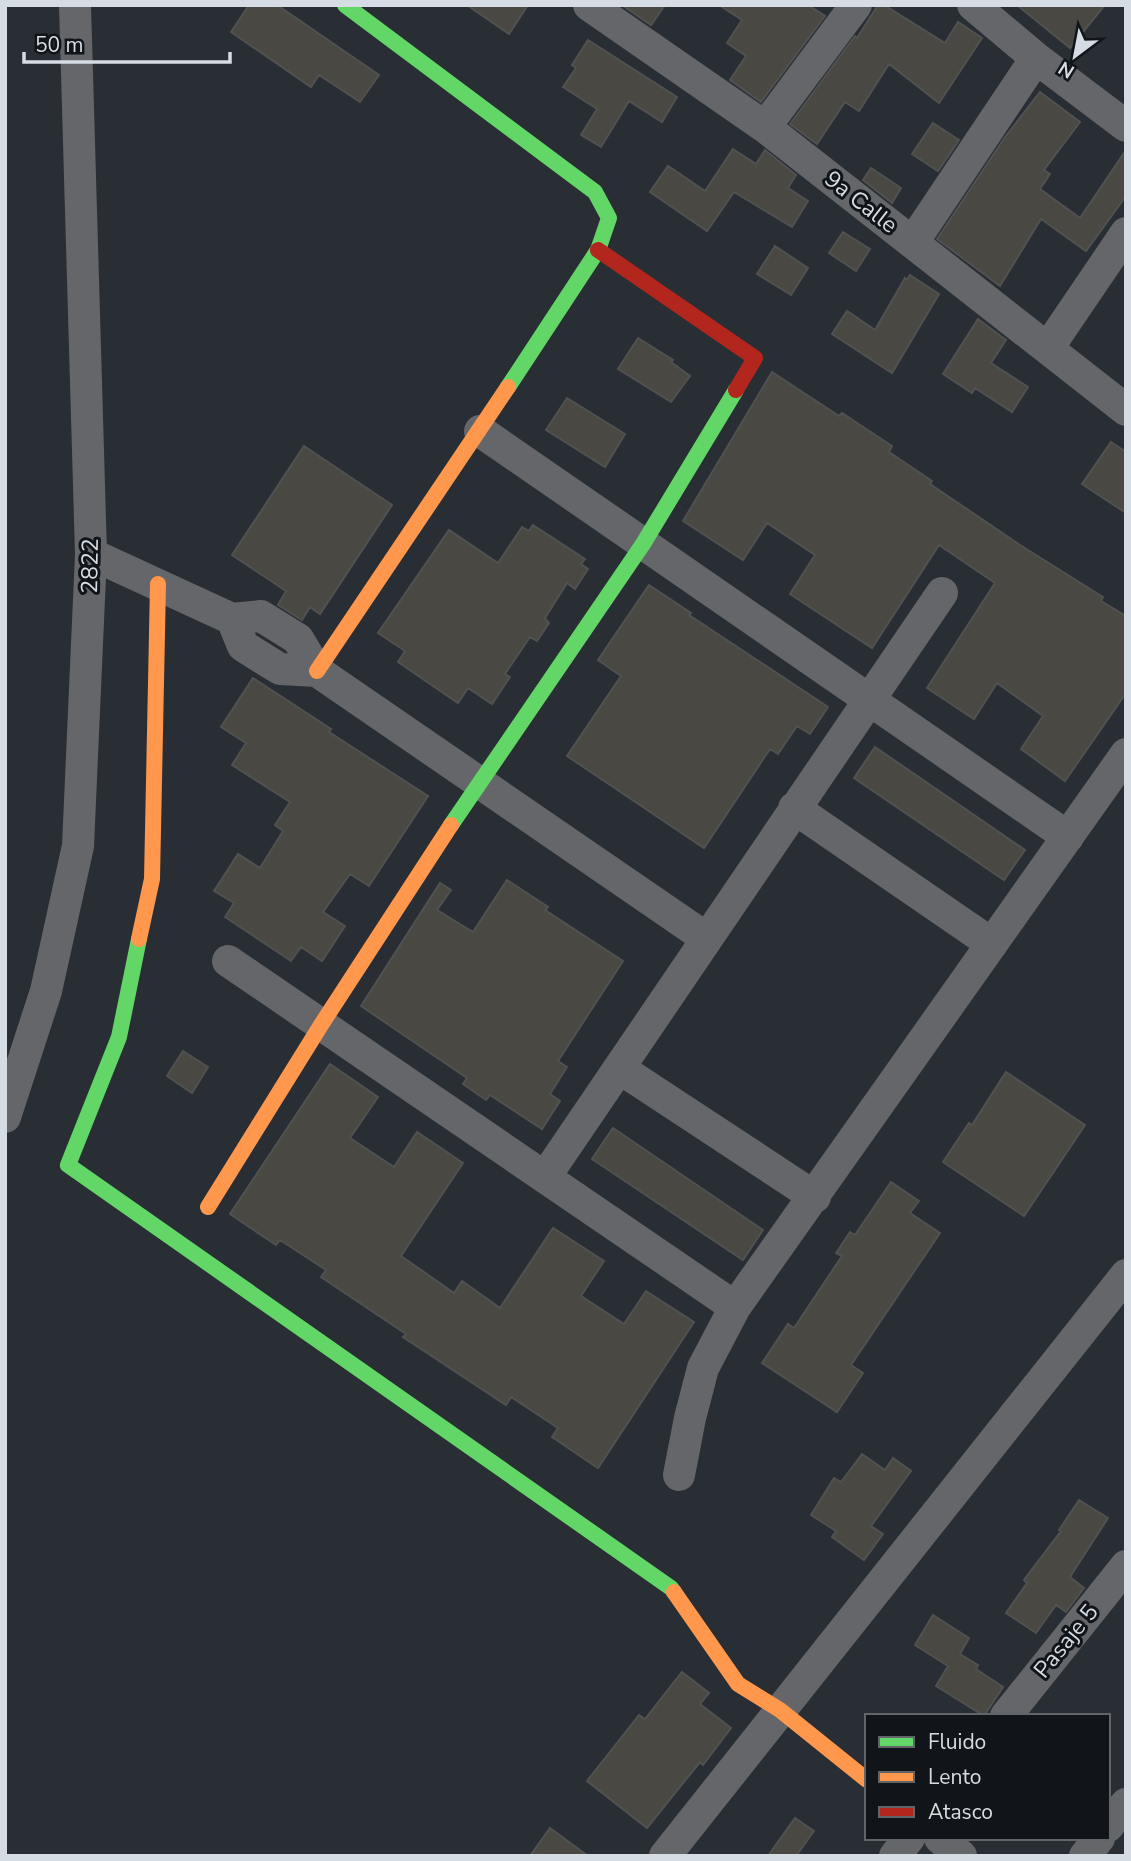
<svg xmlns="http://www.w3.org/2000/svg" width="1131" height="1861" viewBox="0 0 1131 1861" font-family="'Nunito Sans',sans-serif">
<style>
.building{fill:#494842;stroke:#505151;stroke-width:2}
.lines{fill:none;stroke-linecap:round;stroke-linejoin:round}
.street{stroke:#646669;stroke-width:32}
.fast{stroke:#63d668;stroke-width:16}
.slow{stroke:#ff974d;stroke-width:16}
.jam{stroke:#b3261e;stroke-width:16}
.labels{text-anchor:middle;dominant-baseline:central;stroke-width:6;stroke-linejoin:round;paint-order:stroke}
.street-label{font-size:23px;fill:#d6dce3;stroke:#11151a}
</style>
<rect width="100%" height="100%" fill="#292e34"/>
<path class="building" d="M249 5H277L379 75 360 102 319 75 311 87 231 32Z
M467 5H528L509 34Z
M622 5H665L651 25Z
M719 5H808L825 16 761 102 730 80 746 56 727 43 742 20Z
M878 5H884L945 43 958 22 982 38 939 103 889 64 859 111 845 102 817 144 790 124 855 36 857 38Z
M1017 5H1105L1070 48Z
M588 40 677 97 662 122 629 101 601 147 581 135 597 109 563 87 576 68 572 65Z
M1040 92 1080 122 1044 170 1050 174 1040 189 1080 218 1126 150V196L1086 251 1041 219 1000 286 937 239 1005 137Z
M933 123 959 140 938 171 912 154Z
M733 149 756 164 765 150 796 175 788 188 808 201 792 227 734 192 707 231 650 192 668 166 705 191Z
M871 168 901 188 892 203 863 180Z
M843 232 870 249 856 271 829 253Z
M775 246 808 268 791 295 757 274Z
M910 275 939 294 892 373 832 334 847 311 875 330 905 278 907 280Z
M978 319 1006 340 991 363 1028 387 1012 412 975 388 972 393 943 374Z
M638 338 673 360 671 362 690 376 671 402 618 369Z
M772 372 839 416 842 413 892 446 889 452 932 481 930 484 1020 545 1103 597 1101 601 1126 616V693L1065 781 1021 749 1043 716 997 683 974 719 927 688 995 583 939 545 872 648 790 594 815 555 767 523 743 560 683 521Z
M567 398 625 434 605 467 546 430Z
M1111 442 1126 452V513L1082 484Z
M304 446 392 505 320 614 310 607 302 620 278 605 286 591 232 555Z
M533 525 585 559 581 564 588 569 575 589 567 583 545 618 549 623 537 641 530 637 505 674 510 677 492 704 468 688 458 703 398 662 405 651 378 633 449 530 498 563 522 527 529 531Z
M649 585 691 613 689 615 828 707 810 734 797 726 778 754 770 749 704 848 567 756 621 676 598 660Z
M253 678 331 729 329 732 428 796 369 886 350 874 323 912 345 926 322 961 301 947 291 961 225 917 234 903 214 891 238 854 260 868 283 831 275 825 290 802 232 765 246 743 221 727Z
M875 747 1025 850 1004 880 854 778Z
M507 880 548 907 545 910 623 961 558 1061 567 1067 550 1094 560 1101 542 1129 490 1095 486 1100 463 1084 467 1078 361 1006 440 883 451 890 437 910 473 932Z
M183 1051 208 1067 192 1093 167 1076Z
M330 1064 378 1097 350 1138 394 1167 417 1132 463 1163 401 1256 454 1293 462 1281 500 1308 553 1228 604 1261 581 1296 624 1324 646 1291 694 1322 598 1468 552 1437 558 1428 511 1397 506 1405 403 1337 406 1334 321 1277 326 1270 280 1240 276 1245 230 1214Z
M1006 1072 1085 1125 1024 1216 943 1162 969 1123 972 1125Z
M613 1128 763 1230 743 1260 592 1159Z
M891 1182 919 1201 910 1213 940 1233 851 1365 863 1373 837 1412 762 1363 788 1324 794 1328 842 1256 836 1253 850 1232 855 1235Z
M862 1454 885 1470 893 1458 911 1471 871 1526 883 1534 864 1560 832 1537 836 1531 811 1515 834 1478 841 1482Z
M1079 1500 1108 1518 1070 1577 1084 1588 1066 1612 1056 1605 1036 1633 1006 1613 1027 1583 1024 1580 1061 1531 1059 1530Z
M933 1615 969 1638 960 1654 978 1665 976 1669 1003 1687 984 1716 936 1686 948 1666 915 1645Z
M682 1672 709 1693 700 1704 731 1728 703 1765 700 1762 647 1828 587 1781 639 1715 645 1719Z
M795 1818 814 1831 796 1856H768Z
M550 1828 588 1856H530Z"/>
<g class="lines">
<path class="street" d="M589 5 765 127 1126 410
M973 5 1036 58 1126 126
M765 127 856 5
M913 242 1036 58
M1048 348 1126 233
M480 431 1068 837
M91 554 232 619 261 616 298 639 317 671 706 938
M232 619 243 646 280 669 317 671
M794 808 992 944
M228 961 735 1307
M619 1068 815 1197
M5 1117 46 991 78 846 91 554 75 5
M545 1177 942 593
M679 1475 690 1418 703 1368 735 1307 1126 754
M1006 1716 1126 1566
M1108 1826 1126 1804
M940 1838 961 1856
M665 1856 1126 1275
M895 1856 909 1838
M1085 1856 1099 1838"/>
<path class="fast" d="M345 5 595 192 609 218 598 250 508 387
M451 825 643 544 736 390
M139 939 119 1037 68 1165 671 1588 674 1592"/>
<path class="slow" d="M317 671 508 387
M139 939 152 879 158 584
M208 1207 321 1025 451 825
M674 1592 738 1684 780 1710 867 1780"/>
<path class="jam" d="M598 250 755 358 736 390"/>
</g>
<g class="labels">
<g class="street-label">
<text transform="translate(861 202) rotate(38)">9a Calle</text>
<text transform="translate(90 566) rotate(-89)">2822</text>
<text transform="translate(1066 1641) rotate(-51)">Pasaje 5</text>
</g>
</g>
<rect width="1131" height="1861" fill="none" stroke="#d6dce3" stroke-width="14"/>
<rect x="865" y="1714" width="245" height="126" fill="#11151a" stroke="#60656a" stroke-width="2"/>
<rect x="879" y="1737" width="35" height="10" fill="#63d668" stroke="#60656a" stroke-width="2"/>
<text x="928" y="1749" font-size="21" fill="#d6dce3">Fluido</text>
<rect x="879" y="1772" width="35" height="10" fill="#ff974d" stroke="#60656a" stroke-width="2"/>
<text x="928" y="1784" font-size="21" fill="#d6dce3">Lento</text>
<rect x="879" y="1807" width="35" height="10" fill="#b3261e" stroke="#60656a" stroke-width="2"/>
<text x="928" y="1819" font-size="21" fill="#d6dce3">Atasco</text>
<g transform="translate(1075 56) rotate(212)" stroke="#11151a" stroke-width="5" paint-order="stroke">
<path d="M0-5L12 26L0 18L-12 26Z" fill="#d6dce3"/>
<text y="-10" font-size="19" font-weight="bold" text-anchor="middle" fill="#d6dce3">N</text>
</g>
<path d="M24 52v10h206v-10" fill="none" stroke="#d6dce3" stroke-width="3.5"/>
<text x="35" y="52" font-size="21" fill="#d6dce3" stroke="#11151a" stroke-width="5" paint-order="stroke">50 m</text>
</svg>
